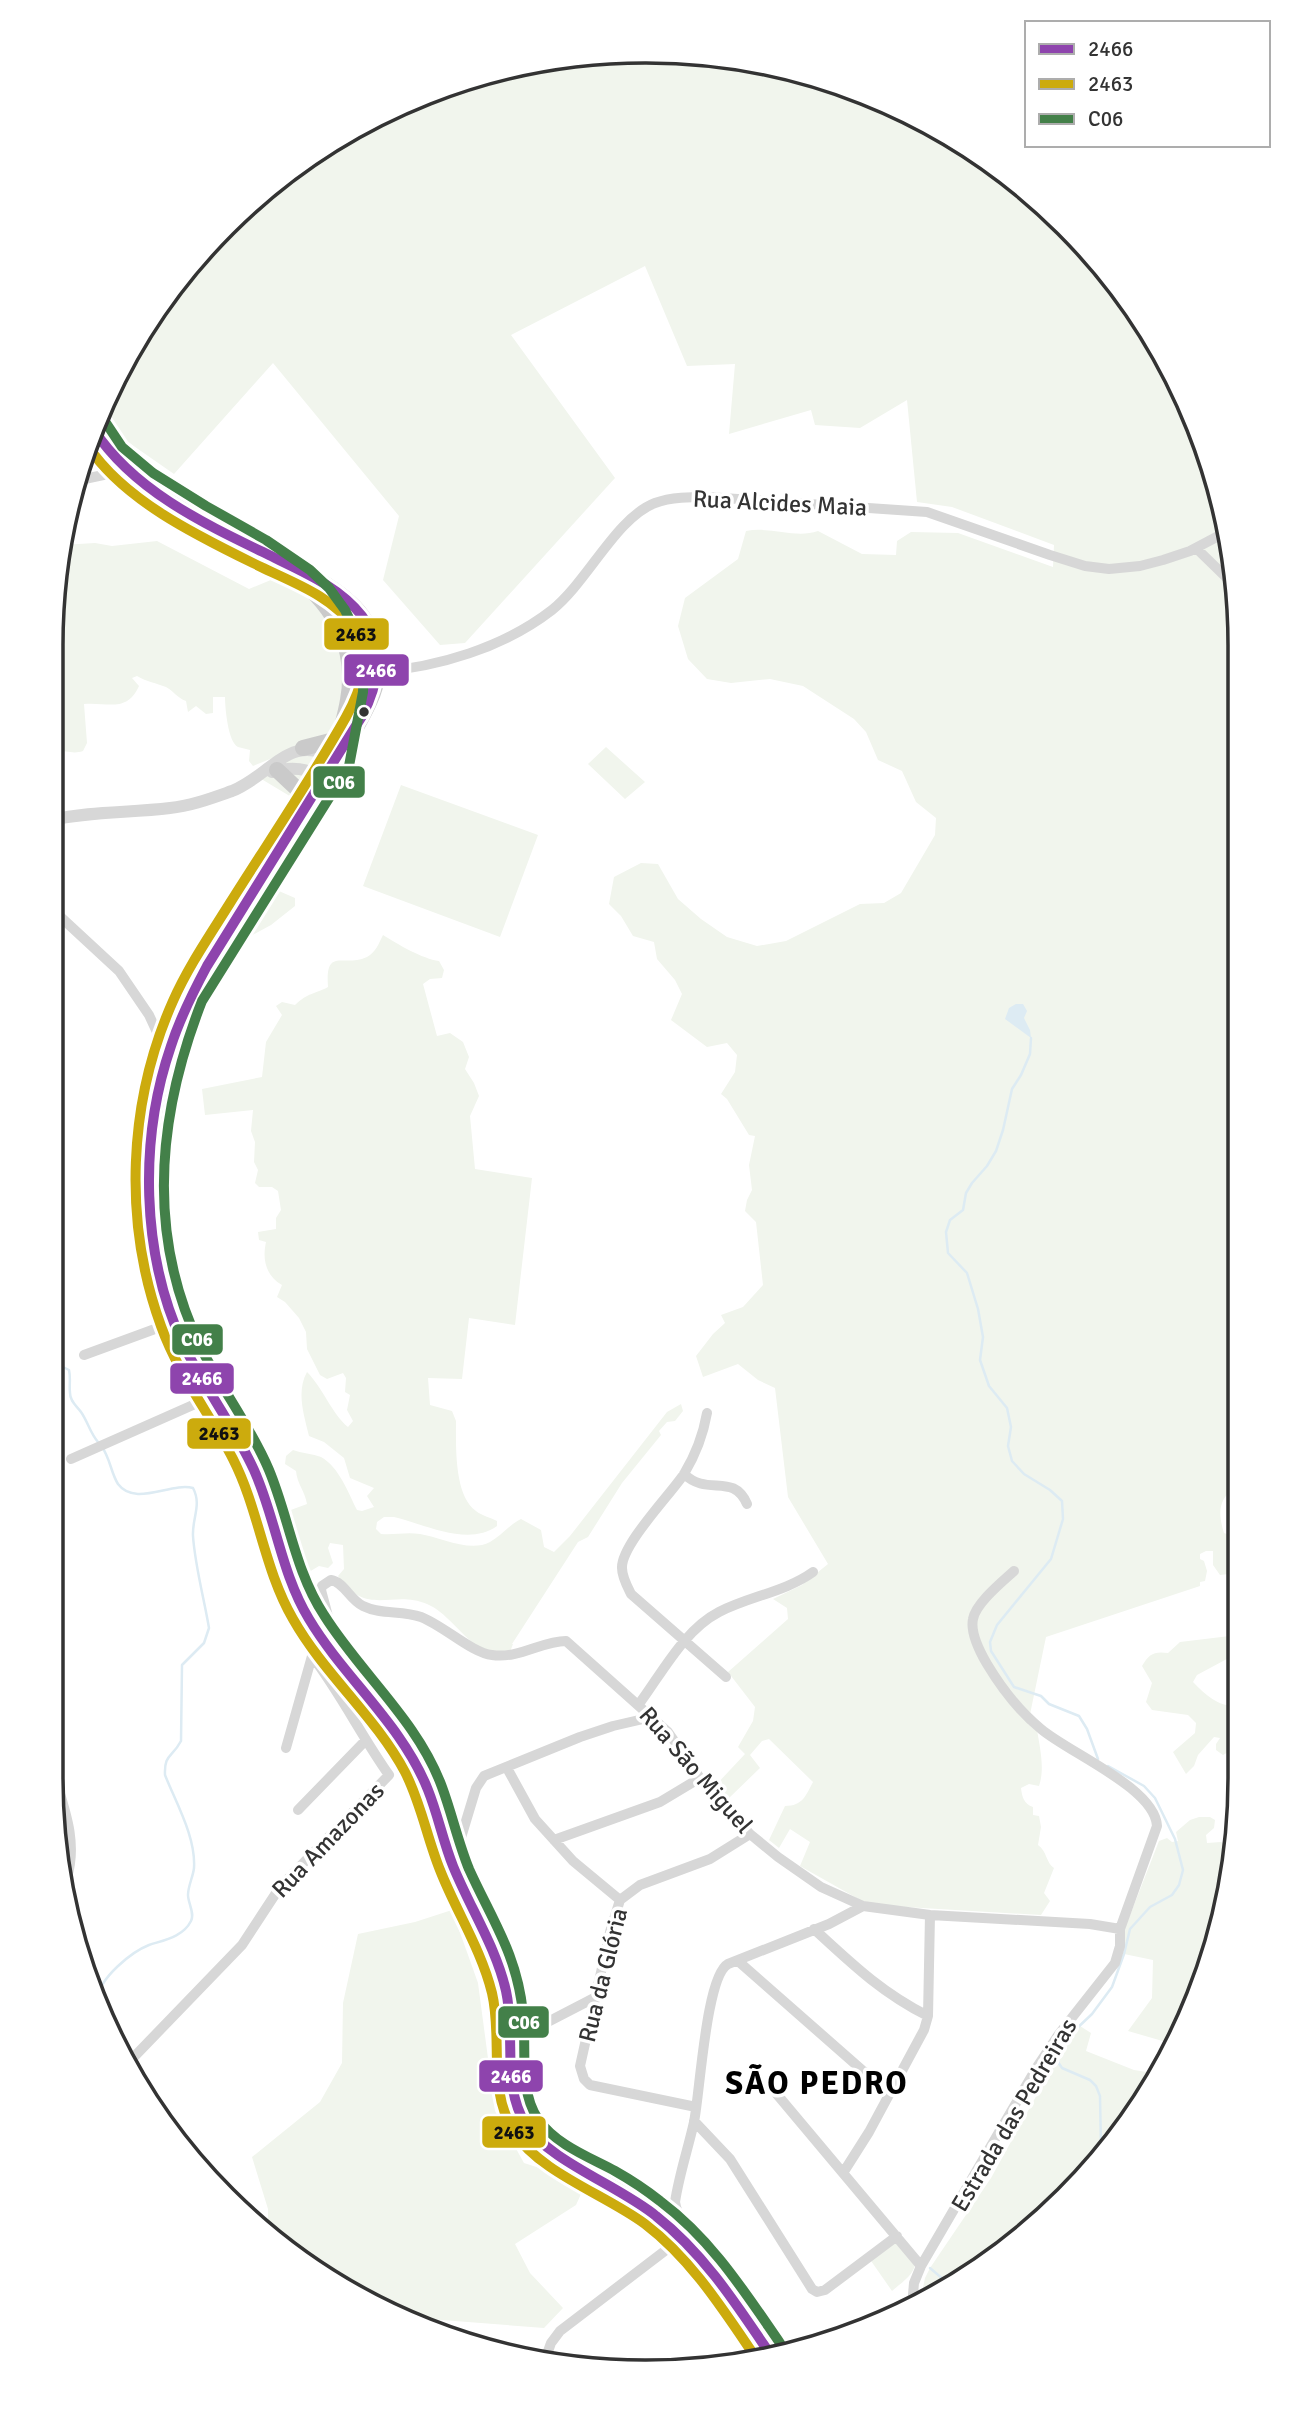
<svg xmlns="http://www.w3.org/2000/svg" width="1291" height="2423" viewBox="0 0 1291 2423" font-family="Signika,sans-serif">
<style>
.green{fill:#f1f5ed}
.water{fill:#ddebf3}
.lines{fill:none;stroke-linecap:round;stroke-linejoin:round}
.stream{stroke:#ddebf3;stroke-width:2.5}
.minor{stroke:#d7d7d7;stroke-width:10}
.tertiary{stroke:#d7d7d7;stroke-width:12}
.primary{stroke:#cacaca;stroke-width:16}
.bus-1-casing{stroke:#fff;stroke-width:16}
.bus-2-casing{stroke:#fff;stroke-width:16}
.bus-3-casing{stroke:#fff;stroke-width:16}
.bus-1{stroke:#8e44ad;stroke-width:10}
.bus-2{stroke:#ccab0d;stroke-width:10}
.bus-3{stroke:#438049;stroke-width:10}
.bus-dot{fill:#333;stroke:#fff;stroke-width:2.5}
.labels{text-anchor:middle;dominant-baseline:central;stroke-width:7;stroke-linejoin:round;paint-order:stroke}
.street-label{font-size:24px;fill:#333;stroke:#fff}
.district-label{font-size:32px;font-weight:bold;letter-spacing:2px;fill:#000;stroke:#fff}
.rim{fill:none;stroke:#333;stroke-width:3.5}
.line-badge{stroke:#fff;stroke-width:2.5}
.badge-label{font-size:19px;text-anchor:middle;font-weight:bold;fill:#fff}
.pale-badge-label{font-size:19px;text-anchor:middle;font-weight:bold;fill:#111}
</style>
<rect width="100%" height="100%" fill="#fff"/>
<path class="green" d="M685 52 800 71 909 112 1037 198 1118 284 1195 418 1235 567 1238 1488H1234C1218 1500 1218 1514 1224 1533L1238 1538V1573L1220 1575 1213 1565V1551H1206L1200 1554V1559L1204 1561 1207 1571 1205 1581 1200 1582V1586L1046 1637 1028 1724 1037 1730C1040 1748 1045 1769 1039 1786L1029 1784 1021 1788C1022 1797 1024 1804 1033 1807V1815L1039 1816 1041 1827 1038 1845C1047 1851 1046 1863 1054 1868L1044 1893 1050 1901 1041 1915 889 1906 862 1901 800 1866 810 1842 790 1829 779 1848 769 1840 785 1806C803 1806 806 1795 813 1782L769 1739 762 1741 750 1755 760 1768 728 1799 715 1786 745 1754 738 1747 753 1721 755 1707 728 1672 788 1619 787 1608 773 1599 802 1585 828 1564 788 1497 775 1388 758 1380 738 1364 703 1377 696 1356 713 1334 725 1323 721 1315 743 1307 763 1285 756 1222 745 1211 747 1200 752 1190 749 1165 755 1136 749 1135 727 1099 721 1094 735 1072 737 1055 727 1043 707 1047 671 1020 682 994 675 980 657 959 654 942 633 936 621 916 609 904 614 877 641 863 658 864 678 899 701 919 727 937 757 946 786 941 860 904 884 903 901 893 935 835 936 818 916 802 902 771 878 760 866 732 854 719 803 686 770 679 731 683 707 679 688 659 678 626 685 598 738 559 746 531C771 526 795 539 818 531L862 554 896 555 897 541 911 532 958 533 1053 567 1054 545 952 507 917 502 907 400 860 428 815 425 811 410 729 434 735 364 687 366 645 266 511 335 615 478 465 643 440 645 383 580 399 516 273 363 174 474 115 433 108 400 197 259 254 198 348 130 455 82 568 56Z
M157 541 249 589 278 577 294 584 309 595 334 631 345 667 337 725 326 736 253 766 249 761 250 750C246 749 242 748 238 747 228 742 225 708 225 697H213V713L206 714 196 706 188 712 186 701C177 698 174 691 166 687 156 683 147 682 137 676L132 678 139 686C127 713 108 702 84 704L87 743 83 751C72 755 63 749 52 751V607L62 545 95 543 112 546Z
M323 589 359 618 364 631 370 661 367 683 354 705C362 657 351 628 323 589Z
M345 737 303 804 258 777 276 763Z
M606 747 645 782 625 799 588 764Z
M401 785 538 835 500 937 363 886Z
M272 888 295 898V906L271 925 219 953Z
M383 935C397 944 423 959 439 961L444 970 442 978 430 979 423 984 437 1036 450 1033 463 1042 469 1057 465 1069 474 1083 479 1096 470 1116 475 1169 532 1178 515 1325 469 1318 462 1379 428 1378 430 1405 452 1411 456 1421C456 1446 454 1496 476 1511 482 1516 490 1517 497 1521V1526C468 1547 424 1524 394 1517H384L377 1522 376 1529 381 1534C395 1535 406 1532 420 1534 440 1537 470 1553 490 1542 501 1536 509 1525 521 1519L541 1530 544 1547 554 1552 570 1536 667 1412 681 1404 683 1411 675 1421 667 1422 659 1431 661 1435 622 1483 588 1537 578 1542 512 1644H513L510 1652 503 1657C494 1654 484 1651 477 1646 460 1634 446 1612 427 1604 392 1589 367 1618 338 1576L344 1569 343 1545 330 1543 328 1548 333 1563 328 1568 319 1566 304 1575 295 1571 294 1560 297 1550 291 1547 280 1514 307 1504C305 1491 297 1484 296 1471L285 1464 286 1456 293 1450C301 1453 313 1454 321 1457 339 1467 348 1492 357 1510L362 1511 374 1507 367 1496 374 1488 350 1478 344 1458 324 1442 309 1436C304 1415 296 1392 307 1372 323 1388 332 1414 348 1427L353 1421 347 1410 350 1395 345 1392 346 1378 343 1373 327 1379 320 1375 307 1349 306 1332 299 1318 285 1302 277 1297 282 1285C266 1276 262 1260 266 1242L259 1240 258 1232 276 1229V1218L281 1210 278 1191 272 1187H259L255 1183 258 1170 254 1162 255 1142 251 1131 253 1110 205 1115 202 1089 262 1077 266 1042 282 1015 276 1006 282 1002 295 1005C309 992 313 995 328 987 325 946 343 968 367 957 376 952 379 943 383 935Z
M1238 1635V1653L1197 1675 1193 1682C1207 1696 1218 1707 1239 1706V1746L1223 1755 1216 1750V1744L1220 1738 1214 1737 1198 1755 1194 1766 1186 1774 1173 1752 1195 1733 1196 1723 1188 1715 1152 1710 1146 1702 1152 1683 1142 1666C1149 1654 1154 1651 1168 1653L1180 1642Z
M1199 1817H1210L1215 1820 1214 1828 1206 1835 1207 1843 1221 1842 1229 1846 1235 1843 1220 1931 1181 2035 1166 2042 1128 2031 1152 1998 1153 1960 1124 1954 1125 1928 1159 1841 1167 1838 1172 1842 1178 1841 1176 1832 1190 1820Z
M452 1910 478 1983 495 2111 524 2163 586 2183 576 2205 515 2244 530 2273 563 2308 544 2328 416 2318 315 2272 268 2228V2209L252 2157 320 2102 342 2063 343 2003 358 1934 415 1922Z
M1080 2026 1091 2033 1086 2051 1134 2070 1153 2073 1154 2076 1066 2198 976 2272 920 2302 925 2278 930 2268 991 2178 1066 2042Z
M896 2240 915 2264C914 2275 901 2283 892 2291L869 2258Z"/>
<path class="water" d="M1016 1004H1023L1027 1011 1024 1018 1030 1030 1031 1038 1005 1019 1009 1008Z"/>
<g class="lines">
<path class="stream" d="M1031 1038 1030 1054 1021 1075 1012 1089 1003 1130 996 1151 987 1166 972 1183 966 1193 963 1210 950 1220 946 1232 948 1253 967 1273 978 1309 983 1337 980 1360 989 1386 1007 1408 1011 1427 1008 1446 1012 1461 1024 1474 1050 1490 1062 1501 1063 1519 1051 1559 997 1625 990 1642 991 1651 1014 1687 1041 1696 1049 1704 1079 1716 1087 1729 1098 1759
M51 1361 69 1370C71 1379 69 1384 70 1393 70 1402 77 1406 81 1412 88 1422 90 1433 98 1442
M98 1997C100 1978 131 1952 149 1945 164 1940 183 1937 191 1921 195 1913 188 1903 188 1895 188 1886 193 1877 194 1868 196 1837 176 1803 165 1775 164 1754 172 1758 181 1741L182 1665 204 1643 209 1628C204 1598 195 1566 193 1536 192 1518 202 1505 193 1488 171 1482 135 1507 118 1484 111 1473 110 1458 102 1447
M1101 2149 1100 2096 1096 2086 1090 2080 1062 2068 1058 2062 1059 2055 1073 2032 1092 2014 1112 1987 1124 1954 1130 1929 1150 1907 1172 1895 1179 1885 1183 1870 1175 1839 1155 1798 1144 1786 1108 1766
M930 2268 951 2286"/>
<path class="minor" d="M75 481 127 470
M1196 548 1235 586
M378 672C438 667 503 648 552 610 588 581 616 518 655 503 671 497 691 497 708 497L927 512 1050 555 1085 566 1109 569 1140 566 1163 560 1190 551 1226 532
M52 909 119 971 149 1015 167 1054
M84 1355 174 1322
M707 1413C703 1436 696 1454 684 1474 670 1495 621 1545 622 1568 622 1577 627 1586 631 1594L726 1677
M71 1459 211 1397
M684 1474C708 1497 733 1472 747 1504
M350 1668 329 1620 321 1590 322 1586 331 1580C344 1582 350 1600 363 1606 381 1615 402 1610 421 1617 444 1626 472 1653 492 1655 519 1659 542 1641 566 1641L668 1732 700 1778 750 1834 778 1857 821 1887 863 1906 930 1915 1090 1924 1120 1929
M639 1704C662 1673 684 1630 719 1612 750 1596 785 1592 813 1572
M286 1748 312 1656
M51 1764C61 1801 79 1838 67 1877
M507 1768 535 1819 573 1861 620 1900
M298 1810 365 1741
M554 1840 660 1802 700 1778
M453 1864 476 1788 484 1776 580 1737 613 1726 652 1717
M814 1929C852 1964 882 1993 928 2016
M738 1961 862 2070 892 2092
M511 2041 596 1997
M131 2060 242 1945 280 1887 389 1775C362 1737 341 1694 312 1656L319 1634
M1158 2070C1157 2058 1164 2052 1174 2047
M775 2092 921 2266
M696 2107 590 2085 584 2079 580 2066 610 1932 620 1900 640 1885 710 1859 750 1834
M694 2121 730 2159 812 2289 817 2292 825 2290 897 2236
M843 2173 869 2132 924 2030 928 2016 930 1915
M696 2248C691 2231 677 2219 675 2202 679 2175 688 2149 694 2122 700 2093 706 1976 728 1964L829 1924 863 1906
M912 2306 914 2283 921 2266 1037 2067 1059 2034 1115 1963 1120 1946V1929L1157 1826C1155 1788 1069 1753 1041 1729 1019 1711 1002 1689 987 1664 980 1652 970 1633 973 1619 976 1603 1002 1582 1014 1571
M546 2357 551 2343 560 2331 683 2237"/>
<path class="tertiary" d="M272 772C292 766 307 768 325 779
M52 820C91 811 130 813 170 808 191 806 212 798 232 791 272 775 291 730 336 760"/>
<path class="primary" d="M94 430C119 482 218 530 269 555 299 569 342 589 362 616 372 630 379 654 378 672 376 695 360 720 349 740L207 966C145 1068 132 1210 174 1322 194 1375 231 1418 254 1470 270 1507 276 1547 291 1584 298 1601 308 1618 318 1633 353 1686 406 1730 428 1790 437 1815 443 1842 453 1866 472 1914 502 1956 509 2008 513 2046 504 2091 526 2125 542 2150 572 2162 596 2177 617 2189 638 2201 657 2216 704 2252 735 2303 768 2351
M296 577C336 607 357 650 348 700 345 720 337 738 336 758
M303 748 338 739
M277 770 310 801"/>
<defs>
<path id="bus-1" d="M94 430C134 491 205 524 269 555 301 571 339 586 362 616 385 647 379 684 362 716L207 966C193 992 180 1018 171 1046 139 1139 141 1254 183 1344 204 1387 234 1426 254 1470 276 1519 281 1573 309 1619 345 1679 402 1724 428 1790 438 1815 443 1841 453 1866 470 1908 496 1947 506 1991 516 2035 501 2085 526 2125 548 2160 621 2187 656 2216 703 2253 735 2302 768 2351"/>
<path id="bus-2" d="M88 446C125 502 202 538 261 567 292 582 334 597 353 627 372 659 362 688 346 717 310 781 269 841 230 903 210 935 188 967 173 1001 128 1102 123 1222 161 1326 178 1374 210 1414 233 1459 259 1510 264 1569 293 1619 324 1674 375 1716 405 1772 421 1803 427 1838 440 1870 456 1911 481 1949 492 1993 503 2039 487 2089 514 2132 539 2172 606 2195 645 2224 691 2259 722 2308 754 2355"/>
<path id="bus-3" d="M106 423 122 447 153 473 206 506 266 540 310 570 329 588 345 610 357 635 364 664 363 692 349 766 202 1001C157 1116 146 1235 201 1348 222 1390 251 1427 269 1470 289 1518 295 1571 324 1615 361 1674 418 1721 442 1787 452 1814 458 1842 469 1869 492 1920 517 1954 523 2013 527 2046 518 2090 538 2119 556 2145 589 2157 615 2171 631 2180 646 2190 660 2201 712 2240 744 2291 780 2343"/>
</defs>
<use href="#bus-1" class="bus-1-casing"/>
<use href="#bus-2" class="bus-2-casing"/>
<use href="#bus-3" class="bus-3-casing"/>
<use href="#bus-1" class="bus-1"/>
<use href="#bus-2" class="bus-2"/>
<use href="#bus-3" class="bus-3"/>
</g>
<circle class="bus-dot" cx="364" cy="712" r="6"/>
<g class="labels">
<g class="street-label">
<text transform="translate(780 503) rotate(3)">Rua Alcides Maia</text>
<text transform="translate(696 1770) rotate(49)">Rua São Miguel</text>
<text transform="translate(328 1840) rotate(-46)">Rua Amazonas</text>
<text transform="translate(603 1975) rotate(-76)">Rua da Glória</text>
<text transform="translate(1014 2115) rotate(-59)">Estrada das Pedreiras</text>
</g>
<g class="district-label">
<text x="817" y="2083">SÃO PEDRO</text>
</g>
</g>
<path d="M0 0H1291V2423H0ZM645 63H646A582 582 0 0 1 1228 645V1778A582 582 0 0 1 646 2360H645A582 582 0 0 1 63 1778V645A582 582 0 0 1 645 63Z" fill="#fff" fill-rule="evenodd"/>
<path class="rim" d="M645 63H646A582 582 0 0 1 1228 645V1778A582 582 0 0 1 646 2360H645A582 582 0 0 1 63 1778V645A582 582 0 0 1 645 63Z"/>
<g class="line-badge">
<rect x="323" y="617" width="67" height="34" rx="7" fill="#ccab0d"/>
<rect x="343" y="653" width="67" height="34" rx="7" fill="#8e44ad"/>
<rect x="312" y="765" width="54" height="34" rx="7" fill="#438049"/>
<rect x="171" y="1323" width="53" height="33" rx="7" fill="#438049"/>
<rect x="169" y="1362" width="66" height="33" rx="7" fill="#8e44ad"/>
<rect x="186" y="1417" width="66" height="33" rx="7" fill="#ccab0d"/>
<rect x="497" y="2005" width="53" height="34" rx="7" fill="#438049"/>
<rect x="478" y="2059" width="66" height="34" rx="7" fill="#8e44ad"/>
<rect x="481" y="2115" width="66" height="34" rx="7" fill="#ccab0d"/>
</g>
<g class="badge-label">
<text x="376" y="677">2466</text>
<text x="339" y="789">C06</text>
<text x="197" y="1346">C06</text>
<text x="202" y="1385">2466</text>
<text x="524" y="2029">C06</text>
<text x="511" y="2083">2466</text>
</g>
<g class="pale-badge-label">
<text x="356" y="641">2463</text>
<text x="219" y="1440">2463</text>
<text x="514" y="2139">2463</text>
</g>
<rect x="1025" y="21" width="245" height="126" fill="#ffffff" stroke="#adadad" stroke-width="2"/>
<rect x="1039" y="44" width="35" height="10" fill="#8e44ad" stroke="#adadad" stroke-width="2"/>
<text x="1088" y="56" font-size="21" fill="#333333">2466</text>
<rect x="1039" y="79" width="35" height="10" fill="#ccab0d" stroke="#adadad" stroke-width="2"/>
<text x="1088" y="91" font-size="21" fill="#333333">2463</text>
<rect x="1039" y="114" width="35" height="10" fill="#438049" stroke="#adadad" stroke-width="2"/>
<text x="1088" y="126" font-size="21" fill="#333333">C06</text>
</svg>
